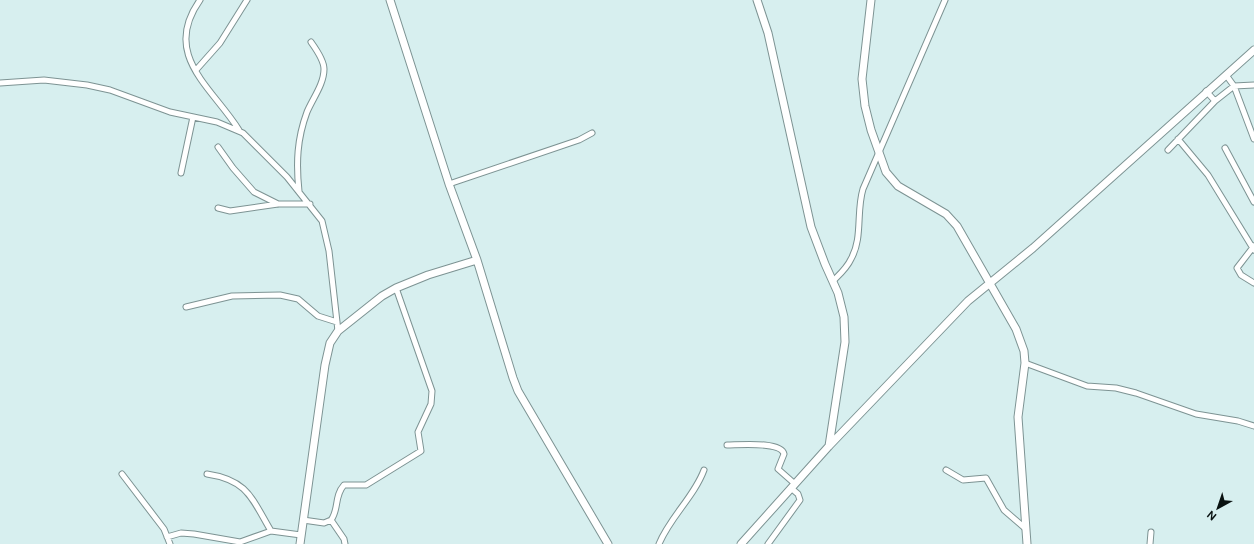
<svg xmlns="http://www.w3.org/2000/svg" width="1254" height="544" viewBox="0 0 1254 544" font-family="'DM Sans',sans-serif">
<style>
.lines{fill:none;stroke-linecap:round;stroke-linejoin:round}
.street-casing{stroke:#7d9393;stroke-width:7}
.secondary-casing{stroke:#7d9393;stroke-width:9}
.street{stroke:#fff;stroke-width:5}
.secondary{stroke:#fff;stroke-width:7}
</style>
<rect width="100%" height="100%" fill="#d7efef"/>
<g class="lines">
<defs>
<path id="street" d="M200 0C161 55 212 87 239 130
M196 70 220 43 247 0
M1226 75 1234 86 1254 139
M0 83 44 80 87 85 110 90 170 112 217 122 243 133 287 177 322 221 329 251 338 331
M1206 91 1215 101
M1178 139 1208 175 1254 250
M218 147 233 168 254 192 278 204
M1225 148 1254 202
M1168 150 1215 101 1234 86 1254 85
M181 173 193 117
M449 184 579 140 592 133
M299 191C296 163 297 139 307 112 313 98 324 84 324 69 324 60 316 49 311 42
M218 208 230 211 278 204H310
M1254 246 1237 268 1241 275 1254 283
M833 281C840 274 847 268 851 259 863 238 856 212 863 189L945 0
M186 307 232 296 280 295 298 299 318 316 337 322
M1025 363 1087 386 1116 388 1136 393 1196 414 1238 421 1254 426
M727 445C739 445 781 441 784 454L778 469 795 484
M946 470 963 480 986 478 1004 510 1026 529
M122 474 164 529 170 544
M207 474C248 480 252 499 271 531
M303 520 324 523 331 520C339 510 334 496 344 485H366L421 451 418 432 431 404 432 391 396 288
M331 520 344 539 345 544
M167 537 181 533 194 534 240 542 271 531 301 535
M659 544C670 517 694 497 704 470
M768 544 800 500 798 494 791 488
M1150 544 1151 532"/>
<path id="secondary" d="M390 0 449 184 477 260
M757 0 768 33 811 227 825 264 838 293 844 317 845 342 829 446
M871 0 862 79 865 106 871 130 886 172 898 186 946 214 957 226 1016 329 1024 351 1025 363 1018 417 1027 544
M300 544 325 365 330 343 338 331 382 296 396 288 428 275 477 260 513 378 518 391 608 544
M741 544 829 446 968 301 1033 248 1254 50"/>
</defs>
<use href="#street" class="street-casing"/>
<use href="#secondary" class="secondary-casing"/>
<use href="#street" class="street"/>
<use href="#secondary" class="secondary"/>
</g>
<g transform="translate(1218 508) rotate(220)" stroke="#d7efef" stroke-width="3" paint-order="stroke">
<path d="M0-3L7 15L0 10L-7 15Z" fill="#091211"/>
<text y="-6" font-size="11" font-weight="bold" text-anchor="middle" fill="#091211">N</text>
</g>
</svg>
